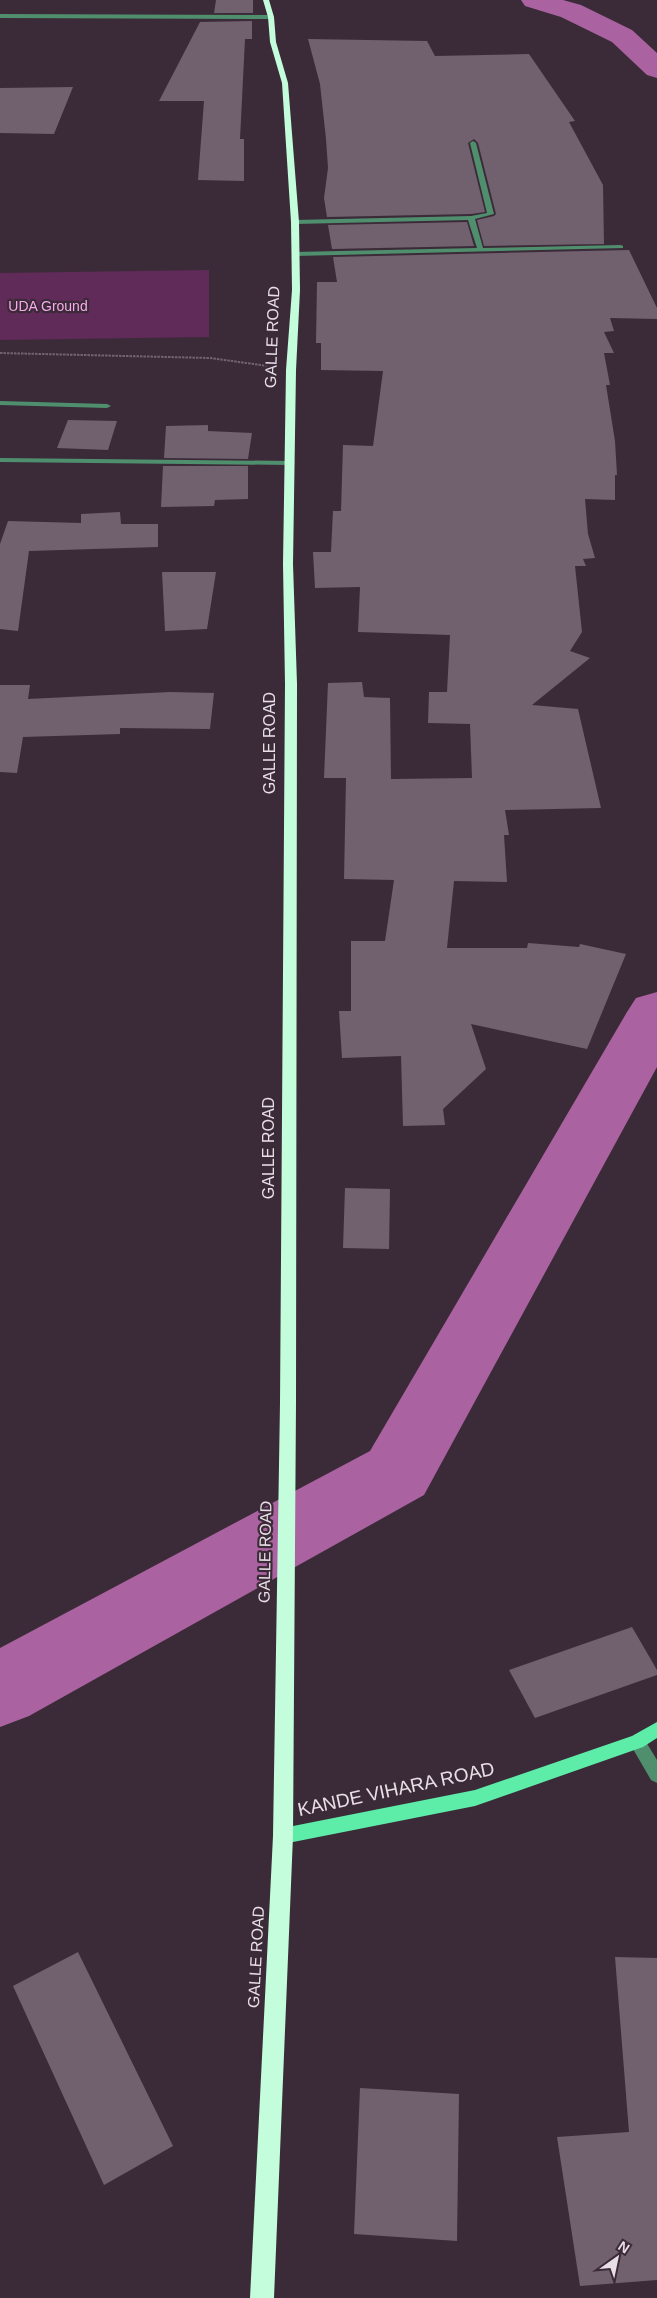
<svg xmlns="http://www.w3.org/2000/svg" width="657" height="2298" viewBox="0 0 657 2298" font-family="Helvetica,sans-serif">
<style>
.green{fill:#602a59}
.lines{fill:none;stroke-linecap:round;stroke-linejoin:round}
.river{fill:#ab62a0;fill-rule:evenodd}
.building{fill:#71606e}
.path{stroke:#72646f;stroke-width:2;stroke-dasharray:2.5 1;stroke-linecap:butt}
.minor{fill:#508f6e;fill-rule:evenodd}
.major{fill:#5eeda9;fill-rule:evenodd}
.highway{fill:#c3fddc;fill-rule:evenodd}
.labels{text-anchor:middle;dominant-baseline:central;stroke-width:4.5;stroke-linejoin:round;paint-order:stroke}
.far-park-label{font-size:14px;fill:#f8a9eb;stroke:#3b2b38}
.street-label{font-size:16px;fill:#e8dee6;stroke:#3b2b38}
.near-street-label{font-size:19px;fill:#e8dee6;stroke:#3b2b38}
</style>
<rect width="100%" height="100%" fill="#3b2b38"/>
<path class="green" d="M209 270V337L0 340V273Z"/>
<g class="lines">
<path class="river" d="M521 0H563L581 5 632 30 657 53V78L647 75 612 42 561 17 525 6Z
M657 992V1067L424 1495 29 1716 0 1727V1648L370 1451 627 1012 636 998Z"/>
</g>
<path class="building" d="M216 0H253V13H214Z
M252 21V39H245L240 139H244V181L198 180 204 101H159L200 22Z
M308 39 427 41 435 56 529 54 575 121 569 122 603 185 604 244 484 246 477 220 494 216 496 214 478 143 474 139 468 143 485 212 471 214 327 217 324 198 328 168 326 139 320 84Z
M73 87 54 134 0 133V88Z
M467 222 474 246 332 249 328 225Z
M629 250 657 308V319L610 318 614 331 604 332 614 353H604L610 385H606L615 441 617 475H615V500L585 499 588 534 595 558 583 559 586 566H575L582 632 570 651 590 658 532 705 578 709 601 808 505 810 509 835H504L507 882 454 881 447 948H527L528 943 579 947 580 944 626 954 587 1049 471 1024 486 1069 443 1109 445 1125 403 1126 401 1056 342 1058 339 1011H351V941H385L394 880 344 879 346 778H324L328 683 362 682 364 697 390 698 391 779 472 778 470 724 428 723 429 692H447L450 635 358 632 360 587 315 588 313 552H331L333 511H341L343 445 373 446 383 371 321 370V343H316L317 282H337L333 257Z
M68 420 117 421 108 450 57 448Z
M208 425V431L252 433 248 459 164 458 166 426Z
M163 466H248V499L215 500 214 506 161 507Z
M120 512 121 524H158V547L29 551 18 631 0 629V544L8 521 81 523V514Z
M162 572H216L207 629 165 631Z
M0 685H30L28 699 170 692 214 693 210 729 120 728V734L23 737 17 773 0 772Z
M345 1188 390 1189 389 1249 343 1248Z
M632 1627 657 1670V1675L535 1718 509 1670Z
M78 1952 173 2146 104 2185 13 1986Z
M615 1957 657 1958V2280L580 2286 557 2137 629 2132Z
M360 2088 459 2094 457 2241 354 2234Z"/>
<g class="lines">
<path class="path" d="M0 353 210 358 268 366"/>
<path class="minor" d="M0 14 271 15 274 17 271 19 0 18Z
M473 141 476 143 494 214 475 219 483 248 621 245 623 246V248L295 256 292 254 295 252 477 248 468 220 295 224 292 222 295 220 471 216 487 213 470 143Z
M0 401 107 404 111 406 107 408 0 405Z
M0 458 291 461 295 463 291 465 0 462Z
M637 1735 643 1737 657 1760V1783L651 1780 629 1742 631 1737Z"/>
<path class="major" d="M657 1722V1738L643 1747 475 1806 283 1844 277 1842 275 1836 277 1830 283 1828 475 1790 632 1736Z"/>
<path class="highway" d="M263 0H269L274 17 276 42 288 83 299 222 300 290 296 370 293 564 297 684 296 1403 293 1836 274 2298H250L273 1836 280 1403 285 684 283 564 286 370 292 290 291 222 282 83 270 42 268 17Z"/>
</g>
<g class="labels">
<g class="far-park-label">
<text x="48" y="306">UDA Ground</text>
</g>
<g class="street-label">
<text transform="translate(272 337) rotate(-88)">GALLE ROAD</text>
<text transform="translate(269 743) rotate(-90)">GALLE ROAD</text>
<text transform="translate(268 1148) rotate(-90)">GALLE ROAD</text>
<text transform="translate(265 1552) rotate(-89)">GALLE ROAD</text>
<text transform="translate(256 1957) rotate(-87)">GALLE ROAD</text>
</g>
<g class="near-street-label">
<text transform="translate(396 1789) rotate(-12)">KANDE VIHARA ROAD</text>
</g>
</g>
<g transform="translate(617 2258) rotate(33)" stroke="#3b2b38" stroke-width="4" paint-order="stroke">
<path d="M0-4L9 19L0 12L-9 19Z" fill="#e8dee6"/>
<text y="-8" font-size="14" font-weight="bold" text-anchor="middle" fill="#e8dee6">N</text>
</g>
</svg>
